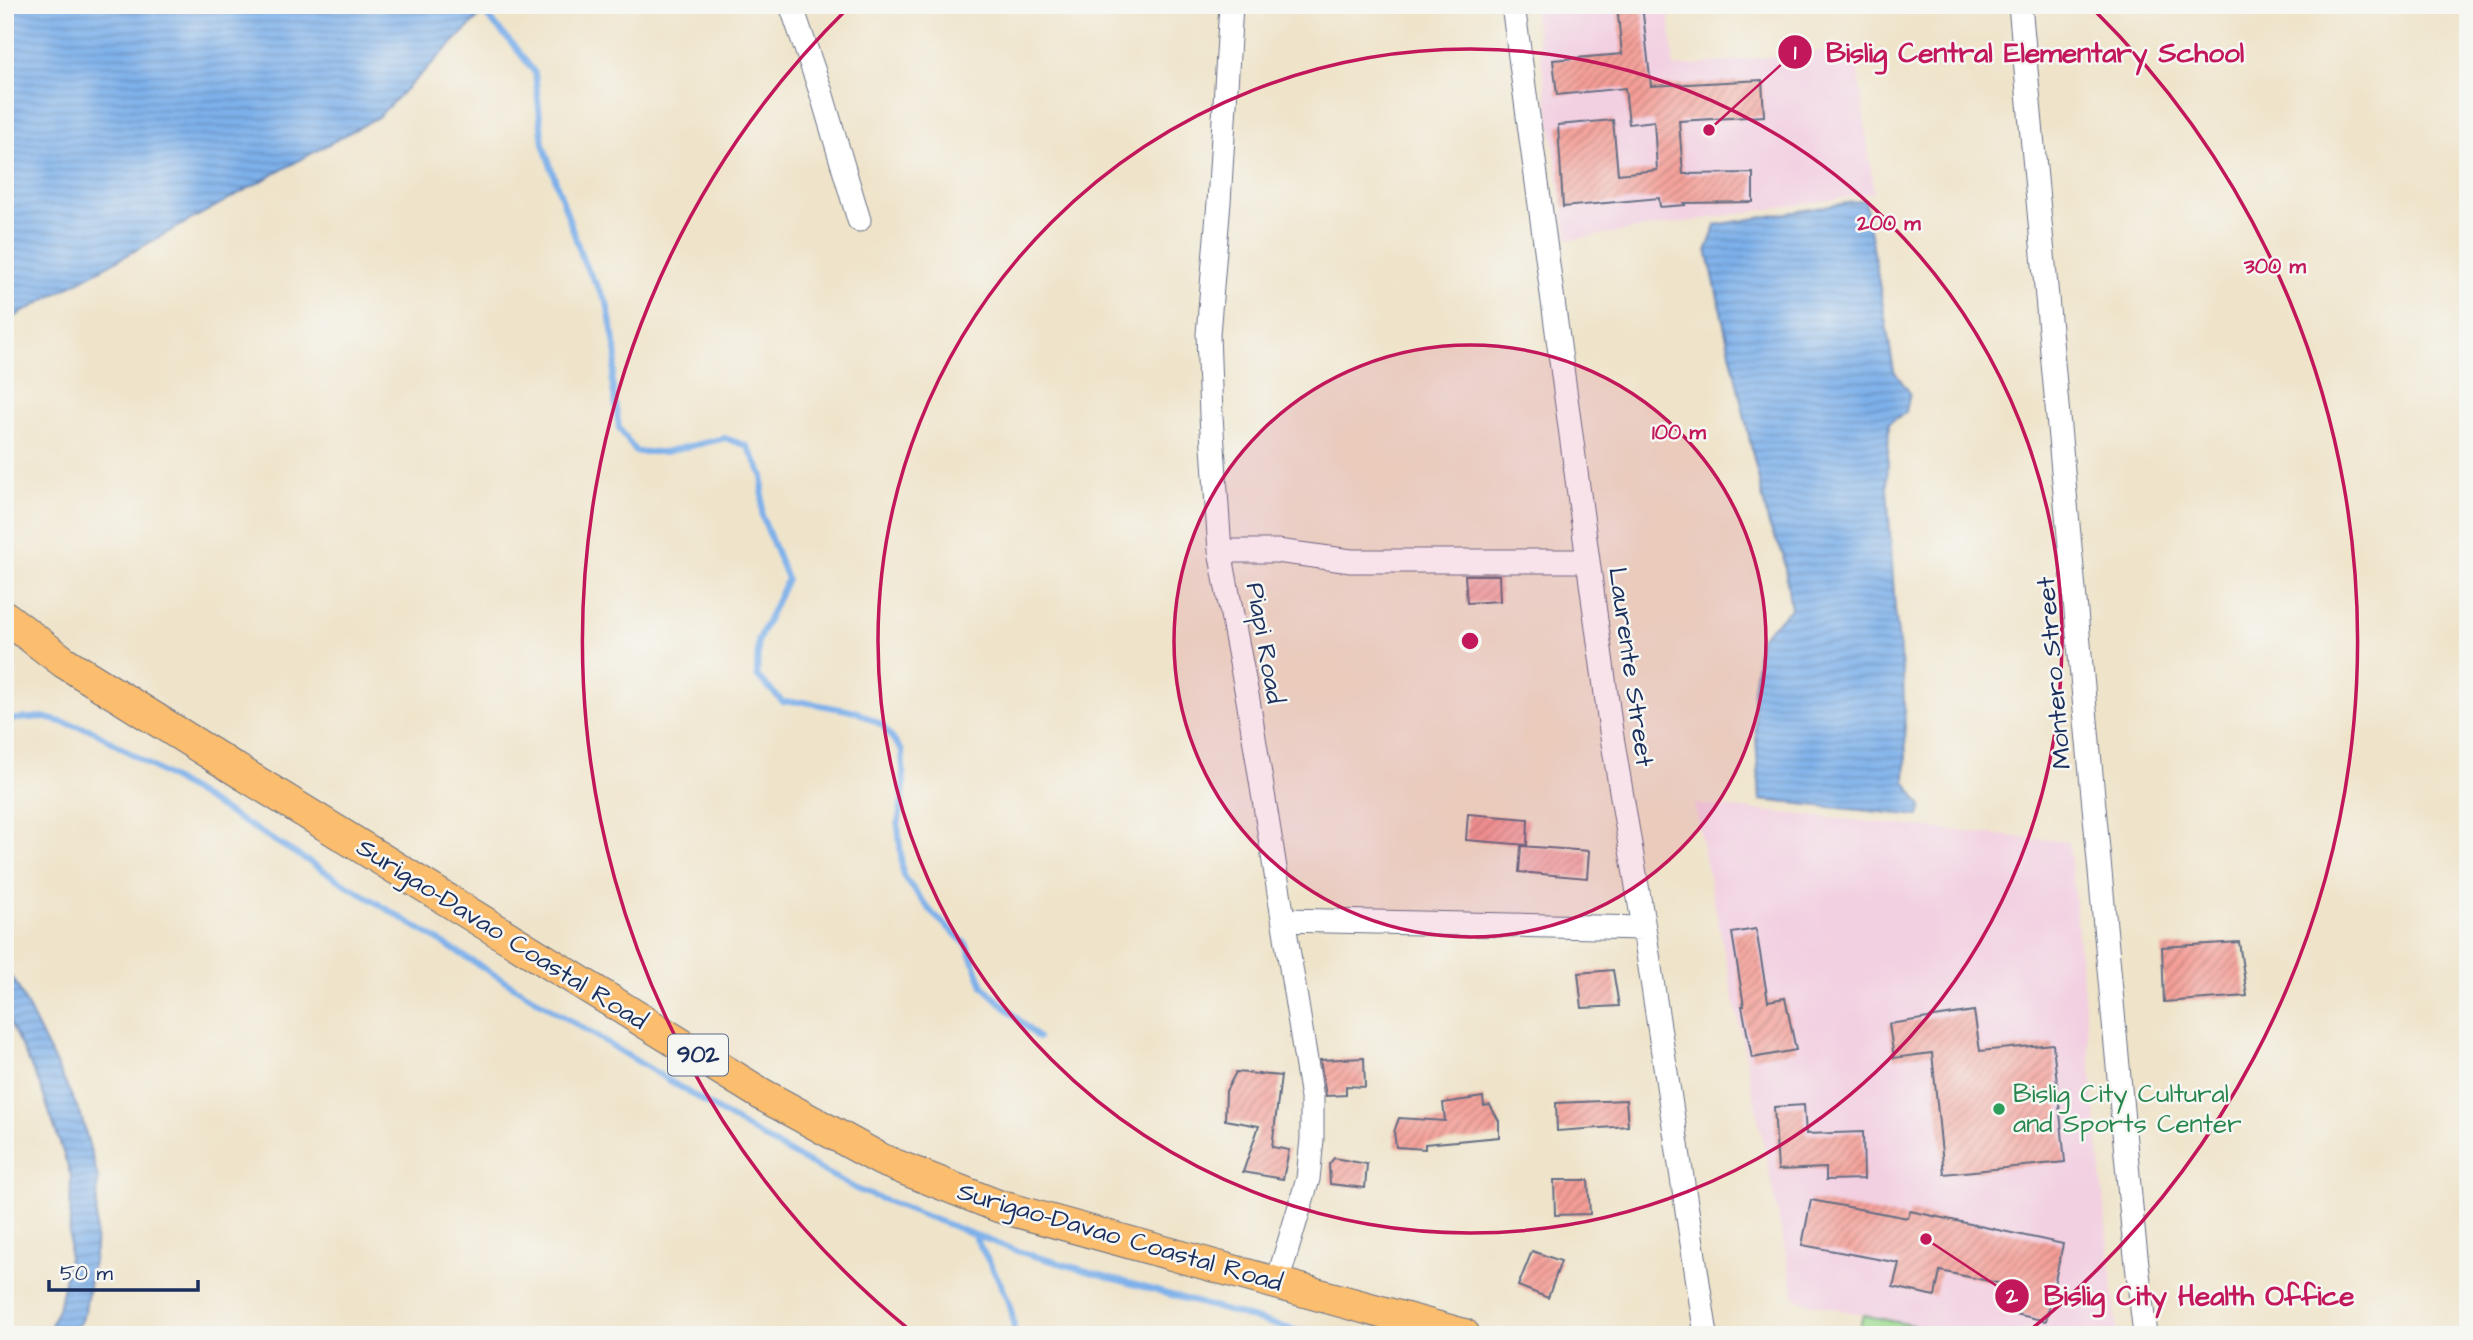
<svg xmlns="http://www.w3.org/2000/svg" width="2473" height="1340" viewBox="0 0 2473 1340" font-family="'Architects Daughter',sans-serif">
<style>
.built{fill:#f2cfe1}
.park{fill:#9edb8f;stroke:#5c8576;stroke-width:2}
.water{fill:url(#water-rules);stroke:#4c70a4;stroke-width:2}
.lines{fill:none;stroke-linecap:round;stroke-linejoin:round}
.stream{stroke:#7db0ea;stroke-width:6}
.building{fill:url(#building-hatch)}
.minor-casing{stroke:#656e84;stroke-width:25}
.highway-casing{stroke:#656e84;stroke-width:34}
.minor{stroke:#fff;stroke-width:23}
.highway{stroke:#fbbd6e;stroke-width:32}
.ring{fill:none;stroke:#c2185b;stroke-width:3.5}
.leisure-dot{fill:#2e9e5b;stroke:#f6f6f2;stroke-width:2.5}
.labels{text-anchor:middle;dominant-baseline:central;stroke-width:5;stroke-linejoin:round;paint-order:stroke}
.shield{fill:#f6f6f2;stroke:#5d6b8a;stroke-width:2}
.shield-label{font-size:24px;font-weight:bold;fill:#1b2f5e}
.street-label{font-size:26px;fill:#1b2f5e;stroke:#f6f6f2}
.leisure-label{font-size:26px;fill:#27864d;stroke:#f6f6f2;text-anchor:start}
.centre{fill:#c2185b;stroke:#f6f6f2;stroke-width:3.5}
.ring-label{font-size:21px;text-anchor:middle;font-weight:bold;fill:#c2185b;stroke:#f6f6f2;stroke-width:5;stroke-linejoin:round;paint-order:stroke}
.leader{fill:none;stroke:#c2185b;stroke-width:2.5}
.callout-dot{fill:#c2185b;stroke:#f6f6f2;stroke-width:2.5}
.mark-label{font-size:21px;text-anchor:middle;font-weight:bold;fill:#fff}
.callout-label{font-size:28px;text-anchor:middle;font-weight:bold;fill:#c2185b;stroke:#f6f6f2;stroke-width:5;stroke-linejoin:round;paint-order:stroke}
</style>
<defs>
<pattern id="water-rules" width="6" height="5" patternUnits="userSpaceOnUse" patternTransform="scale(1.75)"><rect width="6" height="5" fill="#7db0ea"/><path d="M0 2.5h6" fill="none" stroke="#6690c1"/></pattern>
<pattern id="building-hatch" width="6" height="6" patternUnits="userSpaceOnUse" patternTransform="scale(1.75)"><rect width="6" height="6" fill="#f49e96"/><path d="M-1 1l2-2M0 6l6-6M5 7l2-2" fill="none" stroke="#c5817e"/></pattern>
</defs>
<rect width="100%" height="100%" fill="#f6f6f2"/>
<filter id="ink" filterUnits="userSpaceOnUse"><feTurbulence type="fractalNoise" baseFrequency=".0143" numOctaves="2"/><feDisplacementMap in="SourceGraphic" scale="14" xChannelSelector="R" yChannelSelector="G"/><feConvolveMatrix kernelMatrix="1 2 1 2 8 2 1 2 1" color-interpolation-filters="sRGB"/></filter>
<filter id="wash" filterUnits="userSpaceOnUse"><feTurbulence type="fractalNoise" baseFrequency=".00686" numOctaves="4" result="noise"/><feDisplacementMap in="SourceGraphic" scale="28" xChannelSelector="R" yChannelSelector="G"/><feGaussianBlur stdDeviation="1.57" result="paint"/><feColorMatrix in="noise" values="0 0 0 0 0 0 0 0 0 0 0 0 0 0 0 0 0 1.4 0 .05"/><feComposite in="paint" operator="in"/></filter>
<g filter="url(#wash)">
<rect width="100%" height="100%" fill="#efe4ca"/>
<path class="built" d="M1533 5H1668L1674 67 1855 48 1874 193 1568 240Z
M1694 804 2069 842 2117 1335H1858L1863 1315 1795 1299Z"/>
<path class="park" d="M1863 1315 1959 1335H1858Z"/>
<path class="water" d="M5 5H491L378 117 5 322Z
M1865 200 1894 371 1910 393 1906 412 1889 423 1887 487 1895 609 1903 677 1906 756 1905 781 1922 806 1919 816 1760 800 1753 691 1760 638 1791 609 1783 554 1769 526 1707 249 1716 225Z
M5 970 15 981 81 1115 98 1178 95 1248 85 1311 74 1335H47L58 1309 69 1257 71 1176 40 1085 5 1013Z"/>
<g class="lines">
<path class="stream" d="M477 5 515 47 535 73 543 144 584 263 607 303 617 356 612 381 619 428 636 452H665L725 438 747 446 763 475 762 516 787 579 758 641 757 676 783 702H804L857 712 882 725 902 751 904 786 898 826 903 876 933 914 967 945 983 986 1038 1038
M5 720 42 717 92 730 767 1140 858 1190 1017 1251 1311 1335
M974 1235C987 1260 1019 1306 1013 1335"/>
</g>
<g id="blocks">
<path class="building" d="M1617 5H1642L1651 86 1762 80 1764 116 1679 121 1683 174 1753 173V202L1684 203 1685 205 1660 207 1659 198 1563 207 1558 125 1613 120 1618 174 1657 170 1654 121 1629 124 1625 88 1557 95 1553 60 1622 54Z
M1465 575H1499L1500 601 1467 603Z
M1468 814 1528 819 1527 845 1466 840Z
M1521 846 1589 851 1587 878 1519 872Z
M1756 929 1768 1001 1785 998 1796 1050 1752 1058 1742 1006H1744L1732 933Z
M2239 942 2247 996 2164 1002 2162 947Z
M1613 970 1619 1006 1582 1008 1578 973Z
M1974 1011 1980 1051 2053 1044 2065 1162 1944 1174 1932 1053 1894 1058 1889 1024Z
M1364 1058 1365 1087 1346 1086V1095L1326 1096 1320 1060Z
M1236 1072 1281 1076 1272 1147 1289 1150 1283 1179 1243 1172 1259 1126 1225 1120 1226 1091Z
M1483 1097 1484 1106 1490 1105 1499 1121V1137L1425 1144V1149L1396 1147 1394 1132 1399 1118 1445 1121 1443 1103Z
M1626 1100 1628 1126 1557 1131 1556 1103Z
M1804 1105 1806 1134 1863 1132 1864 1179 1826 1180V1168L1778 1170 1774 1107Z
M1334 1158 1367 1164 1365 1188 1330 1184 1329 1164Z
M1554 1180H1588L1590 1214 1555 1215Z
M1811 1200 1908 1218 1910 1211 2063 1244 2046 1321 2011 1313 2017 1287 1940 1271 1935 1296 1893 1287 1899 1263 1802 1245Z
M1532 1251 1561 1261 1548 1298 1518 1286Z"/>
</g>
</g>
<g filter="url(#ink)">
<use href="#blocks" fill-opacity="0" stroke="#656e84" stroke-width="2"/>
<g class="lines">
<defs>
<path id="minor" d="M791 5 821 92 859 220
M1231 5 1219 202 1208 334 1211 416 1220 551 1248 700 1312 1098V1139L1308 1179 1277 1283
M1513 5 1611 731 1644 928 1706 1335
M2020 5 2133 1229 2145 1335
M1220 551H1277L1351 561H1587
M1284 920 1644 928"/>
<path id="highway" d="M5 617 64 662 229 765 763 1095 882 1160 998 1206 1464 1335"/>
</defs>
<use href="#minor" class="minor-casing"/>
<use href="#highway" class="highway-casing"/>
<use href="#minor" class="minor"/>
<use href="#highway" class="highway"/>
</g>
</g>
<circle cx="1470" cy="641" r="296" fill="#c2185b" fill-opacity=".12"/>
<g class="ring">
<circle cx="1470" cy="641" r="296"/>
<circle cx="1470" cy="641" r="592"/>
<path d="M911 1331A888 888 0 0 1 848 8M2092 8A888 888 0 0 1 2029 1331"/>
</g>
<circle class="leisure-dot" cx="1999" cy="1109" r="7"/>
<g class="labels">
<rect class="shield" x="668" y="1034.5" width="60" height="41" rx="5"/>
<g class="shield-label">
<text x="698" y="1055">902</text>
</g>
<g class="street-label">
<text transform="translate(1265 643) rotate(80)">Piapi Road</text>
<text transform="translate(1631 667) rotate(82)">Laurente Street</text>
<text transform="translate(2054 673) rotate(-95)">Montero Street</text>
<text transform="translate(502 934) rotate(32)">Surigao-Davao Coastal Road</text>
<text transform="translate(1120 1237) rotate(16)">Surigao-Davao Coastal Road</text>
</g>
<g class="leisure-label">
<text x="2013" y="1094">Bislig City Cultural<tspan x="2013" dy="30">and Sports Center</tspan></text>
</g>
</g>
<circle cx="1470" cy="641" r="10" class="centre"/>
<g class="ring-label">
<text x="1889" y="230">200 m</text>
<text x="2275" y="273">300 m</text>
<text x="1679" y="439">100 m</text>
</g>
<path class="leader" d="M1709 130L1795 52M1926 1239L2012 1296"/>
<g class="callout-dot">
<circle cx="1709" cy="130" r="7"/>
<circle cx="1926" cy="1239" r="7"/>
<circle cx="1795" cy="52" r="18"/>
<circle cx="2012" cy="1296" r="18"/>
</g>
<g class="mark-label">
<text x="1795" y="59">1</text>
<text x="2012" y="1303">2</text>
</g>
<g class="callout-label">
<text x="2035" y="62">Bislig Central Elementary School</text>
<text x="2199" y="1305">Bislig City Health Office</text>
</g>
<rect width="2473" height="1340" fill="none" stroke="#f6f6f2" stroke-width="28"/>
<path d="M49 1280v10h149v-10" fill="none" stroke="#1b2f5e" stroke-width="3.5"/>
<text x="60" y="1280" font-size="21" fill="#1b2f5e" stroke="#f6f6f2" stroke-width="5" paint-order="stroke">50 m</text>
</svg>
